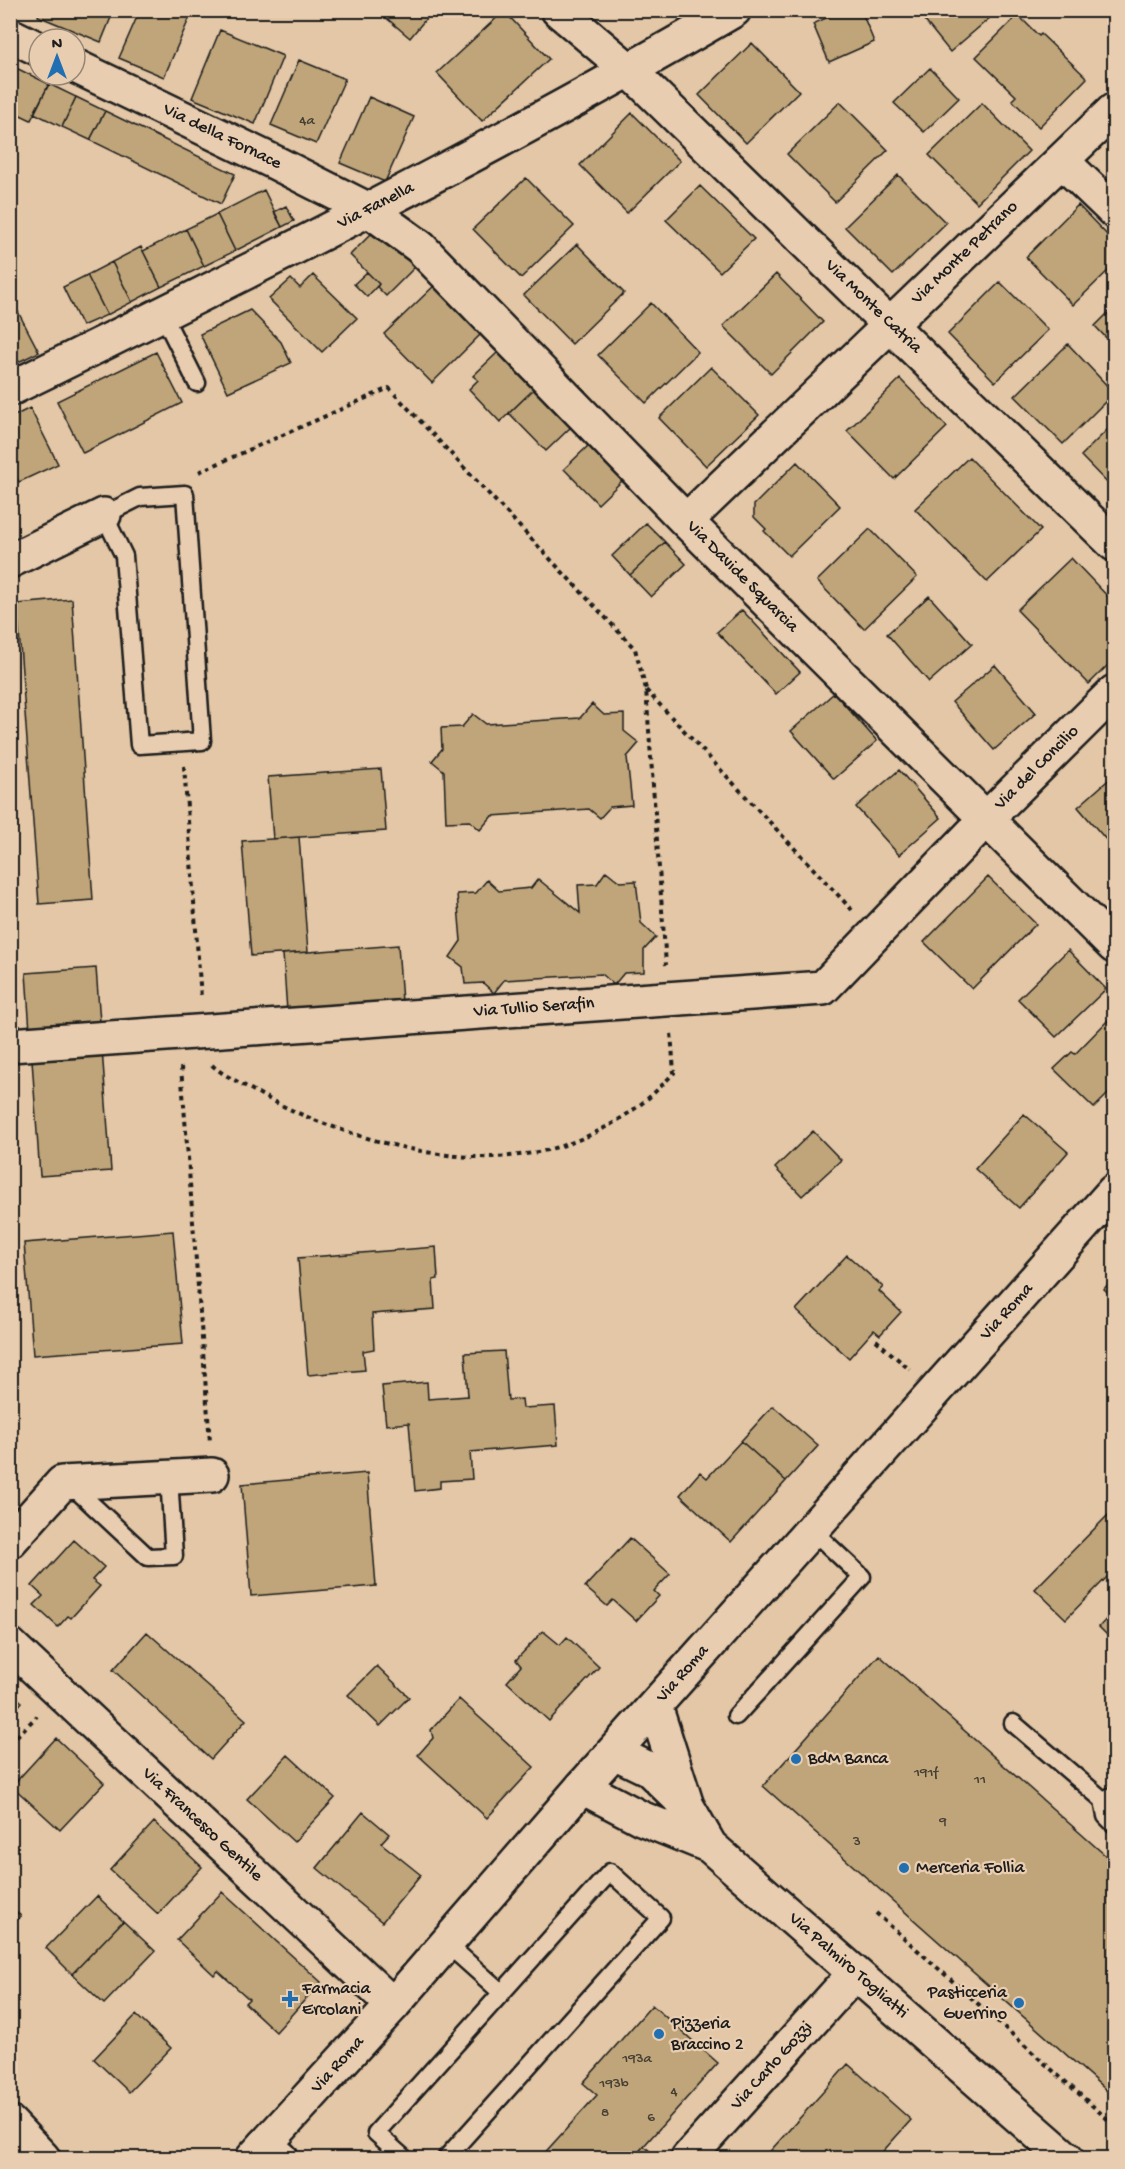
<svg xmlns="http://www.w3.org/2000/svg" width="1125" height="2169" viewBox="0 0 1125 2169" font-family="'Gochi Hand',sans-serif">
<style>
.building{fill:#bfa579;stroke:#1c1c1c;stroke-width:1.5}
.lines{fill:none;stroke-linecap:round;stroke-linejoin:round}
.lane-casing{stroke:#1c1c1c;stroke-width:21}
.street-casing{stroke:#1c1c1c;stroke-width:38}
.secondary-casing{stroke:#1c1c1c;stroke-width:38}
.path{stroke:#1c1c1c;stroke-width:4;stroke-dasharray:4.5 4.5;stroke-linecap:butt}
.lane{stroke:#e9cdb0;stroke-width:16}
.street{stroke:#e9cdb0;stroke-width:33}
.secondary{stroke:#e9cdb0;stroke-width:33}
.poi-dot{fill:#1f6fb2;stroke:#e9cdb0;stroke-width:2}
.labels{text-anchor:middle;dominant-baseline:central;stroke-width:4.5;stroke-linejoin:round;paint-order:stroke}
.number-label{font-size:15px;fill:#453e33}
.street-label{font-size:18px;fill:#1c1c1c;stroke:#e9cdb0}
.poi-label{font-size:18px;fill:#1c1c1c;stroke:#e9cdb0;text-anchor:start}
</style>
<rect width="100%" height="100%" fill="#e3c7a6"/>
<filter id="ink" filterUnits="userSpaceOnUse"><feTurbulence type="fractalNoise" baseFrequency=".0167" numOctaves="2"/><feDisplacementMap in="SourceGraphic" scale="12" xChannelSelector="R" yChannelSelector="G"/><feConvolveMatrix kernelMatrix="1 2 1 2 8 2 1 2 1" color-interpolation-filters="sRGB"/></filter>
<g filter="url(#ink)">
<path class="building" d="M41 10H114L101 42 38 16Z
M140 10 192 12 164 77 119 58Z
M377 10H433L410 38Z
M843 10H861L874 42 829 62 813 24Z
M916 10H999L950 52Z
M504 11 549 59 482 121 437 73Z
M1018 15 1039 36 1041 34 1087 78 1039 127 1012 100 1016 96 976 57Z
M220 30 283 56 255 124 192 98Z
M752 43 799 91 746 143 699 95Z
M299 60 345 79 316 144 271 125Z
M10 65 49 84 31 120 10 110Z
M930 68 959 98 924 132 894 103Z
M49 84 76 97 62 127 34 113Z
M76 97 105 111 90 140 62 127Z
M369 97 414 117 385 182 340 163Z
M840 102 888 150 835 202 787 154Z
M982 103 1029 151 977 203 929 155Z
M105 111 235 174 221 204 90 140Z
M632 113 680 161 627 213 580 165Z
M898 175 946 223 893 275 845 227Z
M526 178 574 226 521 278 473 229Z
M700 186 754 239 720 272 666 220Z
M264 190 282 227 235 251 217 214Z
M1078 205 1114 242V265L1073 305 1026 257Z
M286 206 294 221 282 227 274 212Z
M217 214 235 251 204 266 186 229Z
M380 225 418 264 386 296 377 287 379 284 350 255Z
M186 229 204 266 161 287 143 251Z
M577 244 624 293 572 344 524 295Z
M141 247 161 287 132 302 112 262Z
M112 262 132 302 107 315 87 275Z
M367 272 379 284 367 297 354 284Z
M776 274 823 322 771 374 723 326Z
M87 275 107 315 82 326 63 287Z
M313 275 357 318 322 352 269 299 291 279 300 288Z
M1000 282 1048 330 995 382 948 334Z
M437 283 484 331 432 383 384 334Z
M651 303 698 352 646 403 598 355Z
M14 304 39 352 10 366V306Z
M1114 307V346L1095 326Z
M250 310 281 342 291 363 228 392 200 334Z
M1068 344 1114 393 1063 444 1015 396Z
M156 352 182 403 83 453 57 401Z
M498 352 534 389 500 422 469 389 478 380 473 376Z
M711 367 759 415 706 466 659 418Z
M900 379 947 427 894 479 847 431Z
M534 389 571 427 546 451 509 413Z
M30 408 58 464 19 482 10 465V418Z
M1114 423V490L1081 456Z
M589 445 623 480 598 504 564 469Z
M969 457 1041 530 987 582 915 509Z
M797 462 840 506 789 556 764 531 766 529 754 517V505Z
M646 523 665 542 630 575 612 556Z
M870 529 917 577 864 629 817 581Z
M665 542 686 564 651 597 630 575Z
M1071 558 1114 603V659L1089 684 1017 610Z
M929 596 972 644 929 682 887 634Z
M72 599 93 900 39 904 17 604Z
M742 610 800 672 776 694 717 632Z
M995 665 1036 713 994 750 952 702Z
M834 693 877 741 834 779 791 731Z
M592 704 604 715 624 714V731L639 743 627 757 632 805 610 807 600 818 589 809 492 816 480 830 470 821 446 822 444 771 432 761 442 749 441 728 462 727 473 714 486 724 580 718Z
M381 769 386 831 273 839 268 777Z
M899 770 941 818 899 855 856 807Z
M1114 775V849L1078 807Z
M299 837 308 952 251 956 242 841Z
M606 871 620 882 636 881 641 923 656 937 644 950V972L624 973 614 985 602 974 504 980 494 993 483 983 465 984 463 967 450 957 461 941 457 894 476 893 487 880 499 891 531 888 538 879 580 913 578 885 597 884Z
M988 877 1036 924 972 989 924 942Z
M398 945 402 1002 287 1011 283 954Z
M1068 950 1106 989 1056 1037 1018 999Z
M96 968 111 1171 40 1176 26 973Z
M1114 1014V1088L1094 1108 1054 1069 1072 1052 1075 1054Z
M1024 1114 1068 1152 1019 1208 975 1169Z
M813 1131 841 1160 802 1196 775 1168Z
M173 1231 183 1344 33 1355 24 1243Z
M436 1247 438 1279 433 1280 435 1309 372 1314 374 1349 363 1351 365 1370 308 1375 298 1258Z
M847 1255 883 1287 879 1291 901 1312 880 1335 874 1330 849 1358 796 1310Z
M1114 1277V1298L1104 1289Z
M504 1351 508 1400 522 1399 523 1408 555 1406 558 1445 470 1452 472 1479 440 1481V1488L415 1491 409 1423 386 1425 382 1386 427 1382 428 1399 468 1396 465 1353Z
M773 1406 818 1446 786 1481 741 1441Z
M741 1441 786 1481 731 1542 680 1495 700 1472 707 1478Z
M367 1473 376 1586 251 1596 242 1484Z
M1108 1515 1114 1521V1570L1066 1619 1035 1589Z
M630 1538 670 1574 654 1591 659 1596 636 1621 613 1600 607 1606 585 1587Z
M74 1540 104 1567 92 1580 100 1586 71 1618 68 1616 58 1627 34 1605 43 1596 32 1586Z
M1113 1612 1114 1613V1642L1099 1627Z
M543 1631 560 1645 567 1637 599 1667 549 1721 507 1682 521 1666 516 1660Z
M147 1632 246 1720 211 1759 113 1670Z
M879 1655 1114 1863V2097L763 1786Z
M377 1666 409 1697 380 1726 348 1695Z
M10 1692 22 1702 10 1716Z
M459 1699 534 1767 487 1818 418 1755 433 1738 431 1730Z
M56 1738 104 1783 60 1830 12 1786Z
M288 1755 335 1798 294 1842 247 1799Z
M363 1812 389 1834 381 1843 421 1875 382 1922 317 1868Z
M154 1822 202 1867 158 1914 110 1870Z
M222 1892 321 1982 276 2032 245 2003 249 1999 218 1971 214 1975 177 1940Z
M97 1896 123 1921 72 1974 46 1948Z
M10 1907 21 1916 10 1927Z
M123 1921 155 1951 104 2004 72 1974Z
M652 2005 718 2063 633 2158H540L597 2095 583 2083Z
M136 2015 171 2048 129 2092 94 2059Z
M848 2064 911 2120 877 2158H764Z
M644 2146 658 2158H633Z"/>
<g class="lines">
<defs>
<path id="lane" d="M162 313 197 383
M185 494 202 741 139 745 124 556 104 515 140 497Z
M70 1484 148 1557 174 1556 169 1477
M736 1716 862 1577 812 1530
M1013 1723 1103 1800 1114 1795
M1103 1800 1106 1816 1114 1824
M446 1943 502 1993
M404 2158 376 2133 610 1872 661 1918 446 2158"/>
<path id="street" d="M558 10 630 71 1114 544
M10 35 39 49
M75 66 274 162 369 210 420 247 686 521 1114 946
M1062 161 1114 211
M10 389C255 269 499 147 734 10
M686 521 1114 110
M10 561 104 515
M10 1045 823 988 986 819 1114 692
M10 1541 62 1483 212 1475
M10 1645 393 2005
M655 1706 687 1806 710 1846
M614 1752 649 1769 684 1803
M582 1787 641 1818 710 1846 1066 2158
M10 2123 43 2158
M265 2145 281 2158
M688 2158 855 1973"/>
<path id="secondary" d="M253 2158 393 2005 582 1787 1114 1191"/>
</defs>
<use href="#lane" class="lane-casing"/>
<use href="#street" class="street-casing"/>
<use href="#secondary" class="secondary-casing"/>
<path class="path" d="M199 472 389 388 635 649 646 689 666 965
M646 690 852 910
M184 766 201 998
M212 1065C219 1072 229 1077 238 1082 266 1098 295 1113 325 1124 432 1163 543 1180 641 1104 653 1095 663 1084 674 1073L671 1032
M181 1067 210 1442
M876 1340 910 1370
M10 1743 37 1716
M876 1913 1114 2125"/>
<use href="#lane" class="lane"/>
<use href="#street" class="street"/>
<use href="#secondary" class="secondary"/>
</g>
</g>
<g class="poi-dot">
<circle cx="796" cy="1759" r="6"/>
<circle cx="904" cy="1868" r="6"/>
<path d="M287 1990h6v6h6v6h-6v6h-6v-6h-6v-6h6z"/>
<circle cx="1019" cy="2003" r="6"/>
<circle cx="659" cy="2034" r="6"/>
</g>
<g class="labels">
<g class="number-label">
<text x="307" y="121">4a</text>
<text x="926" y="1773">191f</text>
<text x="980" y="1780">11</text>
<text x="943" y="1822">9</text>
<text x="857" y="1842">3</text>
<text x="637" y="2059">193a</text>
<text x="614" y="2084">193b</text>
<text x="674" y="2092">4</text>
<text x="605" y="2113">8</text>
<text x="651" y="2118">6</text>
</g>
<g class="street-label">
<text transform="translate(222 137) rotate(26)">Via della Fornace</text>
<text transform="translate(376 206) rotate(-27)">Via Fanella</text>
<text transform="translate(965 253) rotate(-44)">Via Monte Petrano</text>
<text transform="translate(873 307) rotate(44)">Via Monte Catria</text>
<text transform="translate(742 577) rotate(45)">Via Davide Squarcia</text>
<text transform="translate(1037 768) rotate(-45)">Via del Concilio</text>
<text transform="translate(534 1008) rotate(-4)">Via Tullio Serafin</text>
<text transform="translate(1007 1312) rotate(-48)">Via Roma</text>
<text transform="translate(683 1674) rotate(-49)">Via Roma</text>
<text transform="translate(202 1825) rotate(43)">Via Francesco Gentile</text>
<text transform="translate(848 1966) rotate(41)">Via Palmiro Togliatti</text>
<text transform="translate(338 2065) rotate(-48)">Via Roma</text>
<text transform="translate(772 2066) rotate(-48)">Via Carlo Gozzi</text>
</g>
<g class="poi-label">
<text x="808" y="1759">BdM Banca</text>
<text x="916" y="1868">Merceria Follia</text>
<text x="302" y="1989">Farmacia<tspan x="302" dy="21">Ercolani</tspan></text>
<text x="1007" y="1993" text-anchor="end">Pasticceria<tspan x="1007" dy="21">Guerrino</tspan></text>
<text x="671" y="2024">Pizzeria<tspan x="671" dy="21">Braccino 2</tspan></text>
</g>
</g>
<rect width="1125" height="2169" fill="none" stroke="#e9cdb0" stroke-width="36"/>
<rect x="18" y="18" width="1089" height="2133" fill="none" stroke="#1c1c1c" stroke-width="2" filter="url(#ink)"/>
<g transform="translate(57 57)"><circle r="28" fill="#e9cdb0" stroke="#978675" stroke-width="1.5"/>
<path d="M0-4.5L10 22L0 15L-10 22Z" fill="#1f6fb2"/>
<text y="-9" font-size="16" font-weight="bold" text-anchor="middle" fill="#1c1c1c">N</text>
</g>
</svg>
